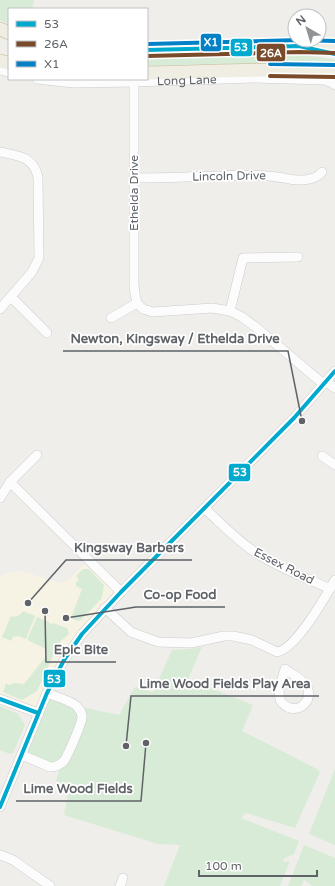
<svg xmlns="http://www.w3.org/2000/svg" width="335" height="886" viewBox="0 0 335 886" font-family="'Varela Round',sans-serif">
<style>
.commercial{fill:#f7f3e4}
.green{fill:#d8ebd6}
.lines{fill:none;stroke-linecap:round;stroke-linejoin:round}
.minor-casing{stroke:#cbcccc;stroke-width:10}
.highway-casing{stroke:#c8b996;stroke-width:14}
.minor{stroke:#fdfcfc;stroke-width:9}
.highway{stroke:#f0ede3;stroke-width:13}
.bus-1-casing{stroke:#fff;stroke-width:7}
.bus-2-casing{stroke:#fff;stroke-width:7}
.bus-3-casing{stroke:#fff;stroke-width:7}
.bus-1{stroke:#00a9ce;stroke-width:4}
.bus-2{stroke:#7a4b2a;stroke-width:4}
.bus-3{stroke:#0281c7;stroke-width:4}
.labels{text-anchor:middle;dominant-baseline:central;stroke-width:3.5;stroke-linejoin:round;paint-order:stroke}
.street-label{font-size:12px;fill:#5f6368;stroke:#fff}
.leader{fill:none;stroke:#5f6368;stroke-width:1.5}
.callout-dot{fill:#5f6368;stroke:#fff;stroke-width:1.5}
.callout-label{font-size:13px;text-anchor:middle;font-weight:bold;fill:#5f6368;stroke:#fff;stroke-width:3.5;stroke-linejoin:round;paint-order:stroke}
.line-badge{stroke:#fff;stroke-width:1.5}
.badge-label{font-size:11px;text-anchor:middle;font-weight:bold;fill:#fff}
</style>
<rect width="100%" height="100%" fill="#efeeea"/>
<path class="commercial" d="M89 559 121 592 82 634 38 713 0 697V577L7 573 22 571 60 583 67 581Z"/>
<path class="green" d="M0 0H34L32 9H9V25L0 20Z
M294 53 335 60V66L147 69V58Z
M83 569H89L104 585 102 598 81 620 78 621 71 618 82 589 76 586V582L79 580 76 576Z
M23 611 35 616 26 639 18 636 13 637 11 641 2 637 11 616C17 618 20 615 23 611Z
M37 617 49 622V623L52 624 53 623 67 628 69 634 61 641 53 656 37 691 22 700 3 692 6 683 9 685 15 683 24 684 47 655 46 649 27 640Z
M202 647 188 679 253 705 242 731 315 768 320 772 295 828 246 813 241 818 299 841 294 854 283 859 284 862 290 861 280 886H164L180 845 158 844 64 815 69 790 56 781 61 764 58 766 22 755 47 693 76 706 119 715 135 687 153 692 172 650 187 649Z
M0 706 18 714 25 725 13 753 10 754 0 750Z
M335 769V845L309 834Z
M304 845 335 858V886H312L304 880 301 886H288Z"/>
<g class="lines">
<defs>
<g id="minor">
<path d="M0 70 9 72"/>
<path id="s1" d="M37 79 73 83 134 82 254 78 324 80 330 82 335 85"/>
<path d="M134 82V284L135 294 137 303"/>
<path d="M0 152C18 156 33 156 38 177L39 258 32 272 0 309"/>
<path d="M134 178C163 178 191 177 220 176 242 175 263 174 284 178 296 181 314 182 322 172"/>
<path d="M11 297 47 333"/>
<path d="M230 311 243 258 298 257"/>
<path d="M111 318 137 303 143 309 153 312 212 308 230 311 242 317 257 328 321 382 328 383 335 388"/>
<path d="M322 456 335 465"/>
<path d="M10 482 121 592"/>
<path d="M0 498 10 482 37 455"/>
<path d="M204 508C222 524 238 542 258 554 280 568 306 578 330 589"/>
<path d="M105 608 131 632 158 642 191 643 224 636H233L252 640 277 652C295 650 326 596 335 580"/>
<path d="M285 669C291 674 301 678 305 684 318 701 293 720 280 700L279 689Z"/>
<path d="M0 699 38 713"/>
<path d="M22 755 50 767C55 767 60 765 64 761 68 755 82 723 82 717 82 714 80 710 78 708 75 702 54 696 47 693"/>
<path d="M0 807 47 693 64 660 82 634 121 592 294 418 335 371"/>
<path d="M0 855 13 860 50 886"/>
<path d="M120 886 123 878"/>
</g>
<path id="highway" d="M0 29 9 33
M147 50 299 46 335 47
M0 61 9 63
M147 73C210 72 272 68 335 71"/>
</defs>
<use href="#minor" class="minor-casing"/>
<use href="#highway" class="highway-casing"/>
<use href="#minor" class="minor"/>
<use href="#highway" class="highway"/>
<defs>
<path id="bus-1" d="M147 50 299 46 335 54
M0 699 38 713
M0 807 47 693 64 660 82 634 121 592 294 418 335 371"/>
<path id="bus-2" d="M147 56 299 52 335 53
M270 76 335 77"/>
<path id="bus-3" d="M147 44 299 40 335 41
M270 64 335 65"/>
</defs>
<use href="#bus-1" class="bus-1-casing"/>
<use href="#bus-2" class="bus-2-casing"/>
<use href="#bus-3" class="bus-3-casing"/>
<use href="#bus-1" class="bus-1"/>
<use href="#bus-2" class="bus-2"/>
<use href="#bus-3" class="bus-3"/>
</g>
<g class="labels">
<g class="street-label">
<text stroke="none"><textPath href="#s1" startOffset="150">Long Lane</textPath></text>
<text transform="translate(229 176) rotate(-1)">Lincoln Drive</text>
<text transform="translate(134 193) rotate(-90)">Ethelda Drive</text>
<text transform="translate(284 566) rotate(27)">Essex Road</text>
</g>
</g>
<path class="leader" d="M302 421L288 351H63M28 603L66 560H192M66 618L136 607H225M45 611L46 662H116M126 746L131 696H319M146 743L141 801H16"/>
<g class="callout-dot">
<circle cx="302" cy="421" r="4"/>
<circle cx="28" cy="603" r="4"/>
<circle cx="66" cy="618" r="4"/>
<circle cx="45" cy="611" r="4"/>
<circle cx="126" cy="746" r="4"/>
<circle cx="146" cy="743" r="4"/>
</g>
<g class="callout-label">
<text x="175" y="343">Newton, Kingsway / Ethelda Drive</text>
<text x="129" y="552">Kingsway Barbers</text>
<text x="180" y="599">Co-op Food</text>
<text x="81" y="654">Epic Bite</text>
<text x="225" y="688">Lime Wood Fields Play Area</text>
<text x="78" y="793">Lime Wood Fields</text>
</g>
<g class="line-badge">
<rect x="200" y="33" width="22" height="19" rx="4" fill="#0281c7"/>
<rect x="230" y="38" width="23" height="19" rx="4" fill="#00a9ce"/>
<rect x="256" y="43" width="30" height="19" rx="4" fill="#7a4b2a"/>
<rect x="228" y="463" width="23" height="19" rx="4" fill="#00a9ce"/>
<rect x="43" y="669" width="23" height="19" rx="4" fill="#00a9ce"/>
</g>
<g class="badge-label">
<text x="211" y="46">X1</text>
<text x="241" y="51">53</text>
<text x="271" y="57">26A</text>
<text x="240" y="476">53</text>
<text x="54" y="683">53</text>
</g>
<rect x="8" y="8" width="140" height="72" fill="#ffffff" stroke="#bfc1c3"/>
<rect x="16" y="21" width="20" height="6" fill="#00a9ce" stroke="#bfc1c3"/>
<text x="44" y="28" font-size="12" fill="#5f6368">53</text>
<rect x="16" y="41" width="20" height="6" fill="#7a4b2a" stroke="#bfc1c3"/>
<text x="44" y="48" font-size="12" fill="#5f6368">26A</text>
<rect x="16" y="61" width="20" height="6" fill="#0281c7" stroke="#bfc1c3"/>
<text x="44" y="68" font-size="12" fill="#5f6368">X1</text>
<g transform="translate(307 28) rotate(322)"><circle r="19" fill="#ffffff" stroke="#bfc1c3"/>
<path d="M0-3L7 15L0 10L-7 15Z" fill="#919496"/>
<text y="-6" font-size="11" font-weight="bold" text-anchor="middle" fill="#5f6368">N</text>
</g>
<path d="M199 870v6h118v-6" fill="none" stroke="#5f6368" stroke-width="2"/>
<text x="205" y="870" font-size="12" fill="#5f6368" stroke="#ffffff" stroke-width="3" paint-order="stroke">100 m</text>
</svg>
